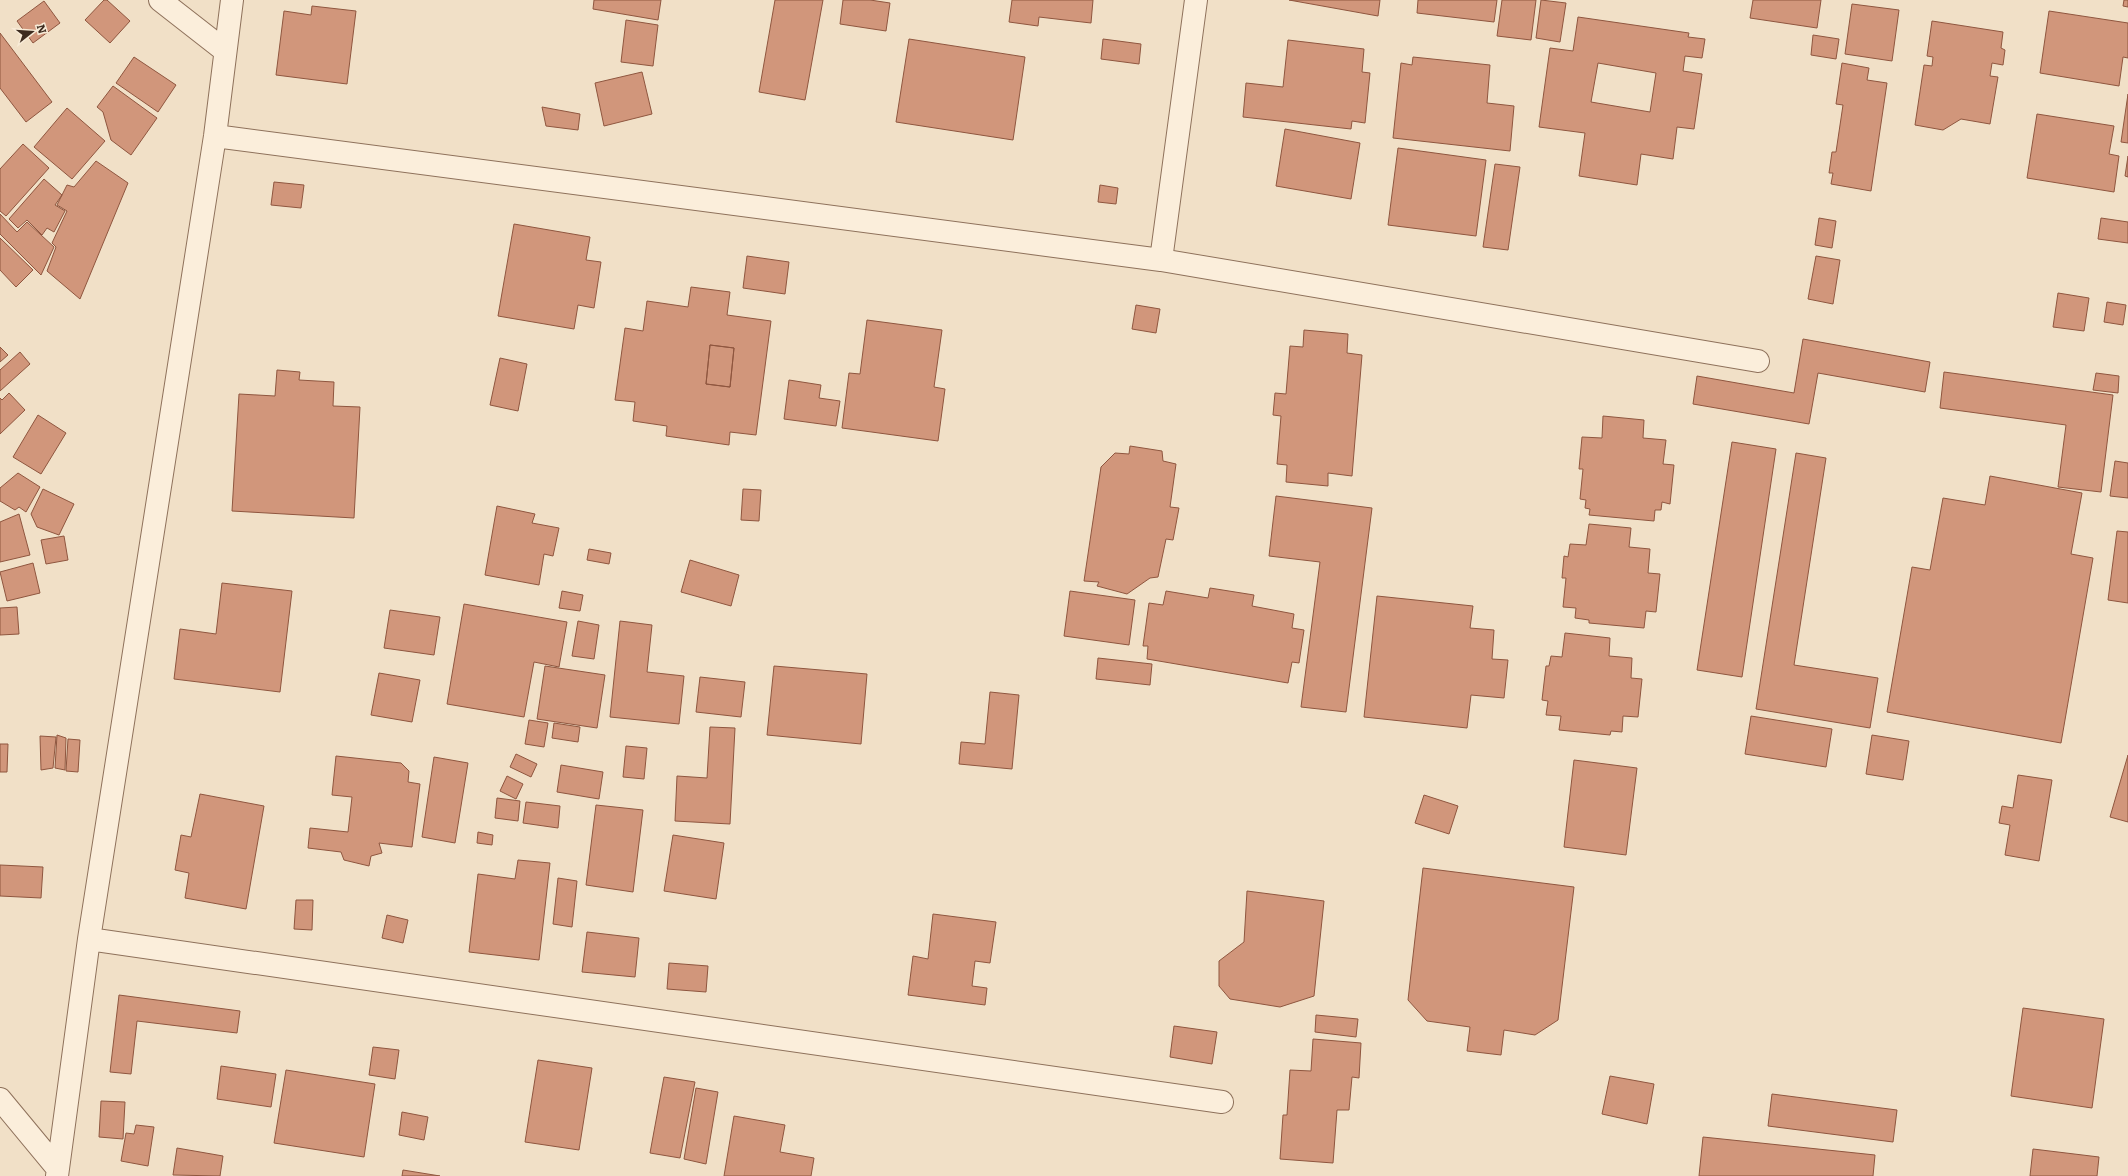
<svg xmlns="http://www.w3.org/2000/svg" width="2128" height="1176" viewBox="0 0 2128 1176" font-family="Literata,serif">
<style>
.building{fill:#d1967b;stroke:#8f563f;fill-rule:evenodd}
.lines{fill:none;stroke-linecap:round;stroke-linejoin:round}
.minor-casing{stroke:#8e715b;stroke-width:24}
.minor{stroke:#fbeedb;stroke-width:22}
</style>
<rect width="100%" height="100%" fill="#f1e0c7"/>
<path class="building" d="M104 0H107L130 21 110 43 85 20Z
M594 0H661L658 20 593 9Z
M775 0H823L805 100 759 92Z
M843 0H870L890 3 886 31 840 24Z
M1012 0H1093L1091 23 1039 17 1038 26 1009 22Z
M1289 0H1380L1378 16Z
M1418 0H1497L1494 22 1417 13Z
M1502 0H1536L1531 40 1497 36Z
M1541 0 1566 3 1560 42 1536 38Z
M1753 0H1821L1817 28 1750 18Z
M2124 0H2128V7L2123 6Z
M44 1 60 23 33 43 17 21Z
M1852 4 1899 10 1892 61 1845 54Z
M312 6 356 11 347 84 276 75 284 11 311 15Z
M2049 11 2128 23V58L2123 57 2119 86 2040 73Z
M1578 17 1689 33 1688 37 1705 39 1702 58 1685 56 1683 71 1702 74 1694 129 1677 127 1673 159 1641 154 1637 185 1579 176 1585 133 1539 127 1550 48 1573 51Z
M626 20 658 25 653 66 621 62Z
M1932 21 2003 32 2001 48 2005 50 2003 65 1992 63 1990 76 1998 77 1990 124 1961 119 1943 130 1915 125 1924 65 1932 66 1933 57 1927 56Z
M0 33 52 102 26 122 0 88Z
M1813 35 1839 39 1836 59 1811 55Z
M909 39 1025 57 1013 140 896 122Z
M1103 39 1141 44 1139 64 1101 59Z
M1288 40 1364 49 1362 72 1370 73 1365 123 1352 121 1351 129 1243 117 1246 83 1283 87Z
M134 57 176 85 158 112 116 83Z
M1413 57 1490 65 1487 103 1514 106 1510 151 1393 138 1401 63 1412 65Z
M1598 63 1656 73 1650 112 1591 102Z
M1842 63 1869 68 1867 80 1887 83 1871 191 1831 184 1833 173H1829L1832 152H1836L1843 105 1836 104Z
M642 72 652 114 604 126 595 83Z
M113 86 157 118 131 155 111 140 103 112 97 107Z
M2128 94V143L2121 142Z
M542 107 580 114 578 130 546 126Z
M67 108 105 141 72 179 34 147Z
M2037 114 2114 126 2109 154 2119 156 2114 192 2027 178Z
M1285 129 1360 143 1351 199 1276 186Z
M23 144 49 168 6 216 0 211V169Z
M1398 148 1486 160 1476 236 1388 225Z
M2128 156V177L2125 176Z
M96 161 128 183 80 299 47 271 56 247 52 243 67 211 57 205 67 185 74 187Z
M1495 164 1520 167 1508 250 1483 247Z
M44 179 62 195 55 205 65 211 54 232 47 228 42 235 27 220 18 228 9 219Z
M274 182 304 185 301 208 271 205Z
M1100 185 1118 188 1116 204 1098 202Z
M0 214 17 232 27 222 54 247 41 275 0 234Z
M1819 218 1836 221 1832 248 1815 245Z
M2101 218 2128 222V243L2098 239Z
M514 224 590 237 586 260 601 262 594 308 578 305 574 329 498 316Z
M0 238 33 270 16 287 0 270Z
M747 256 789 262 785 294 743 288Z
M1816 256 1840 260 1833 304 1808 299Z
M691 287 730 292 727 315 771 321 756 435 730 432 729 445 666 436 667 426 633 421 635 402 615 400 625 328 643 331 647 301 688 307ZM710 345 734 348 730 387 706 384Z
M2058 293 2089 298 2084 331 2053 327Z
M2107 302 2126 305 2123 325 2104 322Z
M1136 305 1160 309 1156 333 1132 329Z
M867 320 942 330 934 387 945 389 938 441 842 428 849 373 860 374Z
M1304 330 1348 334 1347 353 1362 355 1352 476 1328 473V486L1286 482 1287 465 1277 464 1281 416 1273 415 1275 393 1286 394 1290 346 1303 347Z
M1803 339 1930 362 1925 392 1818 373 1809 424 1693 404 1697 376 1794 393Z
M710 345 734 348 730 387 706 384Z
M0 347 8 355 0 362Z
M20 352 30 364 0 391V370Z
M500 358 527 364 518 411 490 405Z
M277 370 300 372 299 380 334 382 333 406 360 407 354 518 232 511 239 394 275 396Z
M1944 372 2113 395 2101 492 2058 487 2066 425 1940 408Z
M2096 373 2119 376 2118 393 2093 390Z
M789 380 821 385 819 398 840 401 836 426 784 419Z
M9 393 25 410 0 434V398L2 400Z
M38 415 66 433 41 474 13 457Z
M1603 416 1644 420 1643 438 1666 440 1663 464 1674 465 1670 504 1662 502 1661 510H1655L1654 521 1589 515 1590 509 1585 508 1586 500 1580 499 1583 469H1579L1582 437 1602 438Z
M1732 442 1776 449 1742 677 1697 670Z
M1130 446 1162 451 1163 461 1176 464 1170 507 1179 508 1173 540 1166 539 1158 577 1150 578 1127 594 1097 586 1099 582 1084 581 1101 467 1115 453 1129 454Z
M1796 453 1826 458 1794 665 1878 678 1870 728 1756 709Z
M2115 461 2128 463V498L2110 496Z
M18 473 40 487 26 512 19 507 15 510 0 501V488Z
M1990 476 2082 493 2071 554 2093 558 2061 743 1887 712 1912 567 1930 570 1943 498 1985 505Z
M43 489 74 504 59 535 37 527 31 514Z
M743 489 761 490 759 521 741 520Z
M1276 496 1372 508 1346 712 1301 707 1320 562 1269 556Z
M497 506 535 514 532 523 559 528 553 556 544 554 539 585 485 575Z
M19 514 30 555 0 562V522Z
M1589 524 1631 528 1629 547 1650 549 1648 573 1660 574 1656 612 1646 611 1644 628 1589 623V620L1575 618 1576 608 1563 607 1566 578H1562L1564 556 1568 557 1570 544 1586 545Z
M2117 531 2128 532V603L2108 600Z
M64 536 68 560 46 564 41 540Z
M589 549 611 553 609 564 587 560Z
M690 560 739 575 731 606 681 592Z
M33 563 40 593 7 601 0 572Z
M222 583 292 591 280 692 174 679 180 629 216 634Z
M1210 588 1254 595 1252 606 1294 614 1292 628 1304 630 1299 663 1292 662 1288 683 1147 659 1148 646H1143L1149 603 1163 605 1166 591 1208 598Z
M562 591 583 595 580 611 559 608Z
M1070 591 1135 600 1129 645 1064 636Z
M1377 596 1473 606 1470 628 1494 630 1492 659 1508 660 1504 698 1471 695 1467 728 1364 717Z
M464 604 567 622 559 667 534 662 524 717 447 704Z
M17 607 19 634 0 635V608Z
M390 610 440 617 434 655 384 648Z
M578 621 599 625 594 659 572 656Z
M620 621 652 625 647 672 684 676 679 724 610 717Z
M1565 633 1610 638 1609 656 1632 658 1631 678 1642 679 1638 717 1623 716 1622 732 1611 731 1610 735 1559 730 1561 716 1546 715 1548 701 1542 700 1546 666H1549L1551 656 1562 657Z
M1098 658 1152 664 1150 685 1096 679Z
M545 666 605 675 597 728 537 719Z
M774 666 867 674 861 744 767 735Z
M379 673 420 680 412 722 371 715Z
M700 677 745 682 741 717 696 712Z
M990 692 1019 695 1012 769 959 764 961 742 985 744Z
M1751 716 1832 729 1826 767 1745 754Z
M529 720 548 723 544 747 525 744Z
M554 723 580 727 578 742 552 738Z
M710 727 735 728 730 824 675 821 677 776 707 778Z
M57 735 66 738 65 770 55 768Z
M1872 735 1909 741 1903 780 1866 774Z
M40 736 56 737 53 768 41 770Z
M68 739 80 740 78 772 66 771Z
M0 744H8L7 772H0Z
M626 746 647 748 644 779 623 777Z
M516 754 537 764 531 777 510 767Z
M2128 755V822L2110 817Z
M336 756 401 763 409 771 408 782 420 784 412 847 379 843 382 853 371 856 369 866 344 860 341 852 308 848 310 828 348 832 352 797 332 795Z
M434 757 468 763 455 843 422 837Z
M1574 760 1637 768 1626 855 1564 847Z
M561 765 603 772 599 799 557 792Z
M2018 775 2052 780 2039 861 2005 855 2010 825 1999 823 2002 806 2013 808Z
M507 776 523 784 516 799 500 791Z
M200 794 264 806 246 909 185 898 189 873 175 870 181 835 191 837Z
M1424 795 1458 806 1449 834 1415 823Z
M497 798 520 801 518 821 495 818Z
M526 802 560 806 558 828 523 823Z
M596 805 643 810 633 892 586 885Z
M478 832 493 835 492 845 477 843Z
M673 835 724 843 716 899 664 891Z
M518 860 550 863 539 960 469 952 478 874 515 879Z
M0 865 43 867 41 898 0 896Z
M1423 868 1574 887 1558 1020 1535 1035 1504 1030 1501 1055 1467 1051 1470 1027 1427 1021 1408 1000Z
M558 878 577 881 572 927 553 924Z
M1247 891 1324 901 1314 996 1280 1007 1230 999 1219 986V961L1244 942Z
M296 900H313L312 930 294 929Z
M933 914 996 922 990 963 975 961 972 986 987 988 985 1005 908 995 913 956 928 959Z
M387 915 408 920 403 943 382 938Z
M587 932 639 938 635 977 582 972Z
M669 963 708 966 706 992 667 989Z
M119 995 240 1011 237 1033 137 1021 131 1074 110 1072Z
M2023 1008 2104 1019 2092 1108 2011 1096Z
M1316 1015 1358 1019 1356 1037 1315 1032Z
M1174 1026 1217 1032 1212 1064 1170 1057Z
M1313 1039 1361 1043 1359 1078 1352 1077 1349 1110H1337L1333 1163 1280 1159 1283 1115H1287L1290 1070 1311 1071Z
M373 1047 399 1050 395 1079 369 1075Z
M538 1060 592 1068 579 1150 525 1142Z
M221 1066 276 1074 271 1107 217 1099Z
M286 1070 375 1084 364 1157 274 1143Z
M1610 1076 1654 1084 1647 1124 1602 1114Z
M664 1077 695 1082 680 1158 650 1153Z
M696 1088 718 1092 706 1164 684 1159Z
M1772 1094 1897 1110 1893 1142 1768 1126Z
M101 1101 125 1102 123 1139 99 1137Z
M402 1112 428 1117 424 1140 399 1135Z
M734 1116 785 1125 780 1152 814 1158 811 1176H724Z
M136 1125 154 1127 148 1166 121 1161 126 1133 134 1134Z
M1703 1137 1875 1155 1873 1176H1699Z
M177 1148 223 1156 220 1176 173 1175Z
M2033 1149 2099 1157 2097 1176H2030Z
M403 1170 440 1176H402Z"/>
<g class="lines">
<defs>
<path id="minor" d="M160 0 224 50
M215 136 1161 260 1758 361
M1161 260 1196 0
M89 939 1222 1102
M0 1099 58 1169
M57 1176 89 939 215 136 232 0"/>
</defs>
<use href="#minor" class="minor-casing"/>
<use href="#minor" class="minor"/>
</g>
<g transform="translate(32 32) rotate(73)" stroke="#f8ebd7" stroke-width="3" paint-order="stroke">
<path d="M0-3L7 15L0 10L-7 15Z" fill="#3d2b1f"/>
<text y="-6" font-size="11" font-weight="bold" text-anchor="middle" fill="#3d2b1f">N</text>
</g>
</svg>
